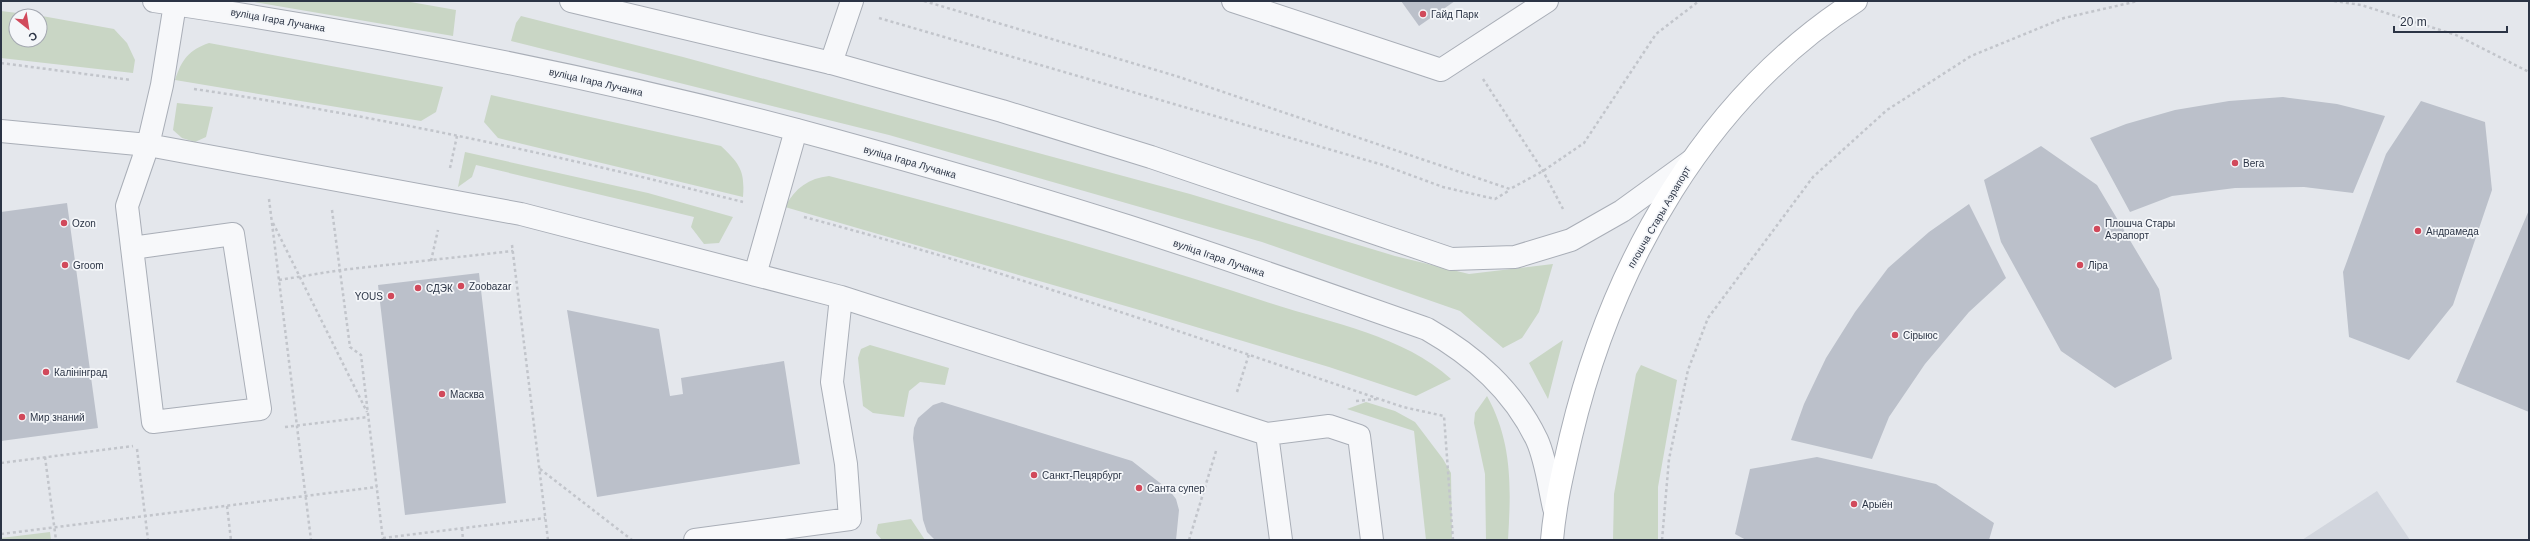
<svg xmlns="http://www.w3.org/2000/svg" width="2530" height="541" viewBox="0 0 2530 541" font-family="Helvetica,sans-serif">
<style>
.built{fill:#d2d6de}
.green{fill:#c9d6c5;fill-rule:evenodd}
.building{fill:#bbc0ca}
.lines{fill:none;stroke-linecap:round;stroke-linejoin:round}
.service-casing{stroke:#a9aeb7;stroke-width:24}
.tertiary-casing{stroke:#a9aeb7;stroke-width:24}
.secondary-casing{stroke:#a9aeb7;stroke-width:24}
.path{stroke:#c2c5cb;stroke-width:2.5;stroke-dasharray:3 3;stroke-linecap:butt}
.service{stroke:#f7f8fa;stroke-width:22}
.tertiary{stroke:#f7f8fa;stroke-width:22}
.secondary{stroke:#fff;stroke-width:22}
.poi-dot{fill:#d1495b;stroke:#f4f6f9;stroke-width:1.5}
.labels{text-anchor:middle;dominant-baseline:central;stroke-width:3.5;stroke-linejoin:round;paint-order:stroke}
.poi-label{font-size:10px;fill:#2b3445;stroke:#f4f6f9;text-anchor:start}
.street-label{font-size:10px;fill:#2b3445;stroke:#f4f6f9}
</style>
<rect width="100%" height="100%" fill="#e4e7ec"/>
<path class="built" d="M2377 491 2410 540H2302Z"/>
<path class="green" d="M248 1H405L456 10 453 36Z
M1 11 42 16 114 29 127 43 135 60 133 73 1 58ZM16 16H40V40H16Z
M521 16 683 57 1190 194 1395 256 1469 274 1553 264 1539 312 1522 338 1503 348 1460 311 1262 242 889 135 511 41 516 23Z
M209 43 443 87 436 112 421 121 175 80C182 59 189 50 209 43Z
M491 95 721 146C740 164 745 171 743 197L498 138 484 122Z
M177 103 213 107 206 137 195 142 182 138 173 130Z
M465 152 648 193 733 217 719 243 704 244 691 227 694 217 476 165 472 177 458 187Z
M829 176C978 214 1127 256 1273 304 1332 323 1404 336 1451 379L1416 396 1329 367 1136 309 785 207C795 188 809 178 829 176Z
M1563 340 1548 399 1529 363Z
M870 345 949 368 945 385 920 382 909 391 904 417 873 413 863 406 858 358 861 349Z
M1641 365 1677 380 1658 487V540H1613L1614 494 1636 374Z
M1487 396C1513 443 1511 489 1508 540H1486L1485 474 1474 423 1475 413Z
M1366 402 1395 411 1415 422 1443 459 1451 473 1452 540H1426L1414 431 1347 409Z
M911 519 925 540H882L876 533 878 524Z
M50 532 51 540H1V538Z"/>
<path class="building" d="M1401 1H1455L1419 26Z
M2283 97 2337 104 2385 116 2353 193 2304 187 2235 188 2172 196 2130 212 2090 138 2126 124 2175 110 2229 101Z
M2421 101 2485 122 2492 190 2453 305 2409 360 2349 337 2343 272 2386 154Z
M2041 146 2097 185 2159 289 2172 359 2115 388 2061 351 2001 242 1984 180Z
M67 203 98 428 1 441V212Z
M1969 204 2006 278 1969 312 1925 364 1889 417 1872 459 1791 440 1804 404 1826 358 1855 312 1888 268 1929 232Z
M2529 210V412L2456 382Z
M479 273 506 503 405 515 378 285Z
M567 310 659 329 670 396 683 394 681 378 784 361 800 464 597 497Z
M942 402 1132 461 1169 490 1176 499 1179 510 1176 540 934 539 927 532 923 520 913 438 914 428 918 418 933 405Z
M1817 457 1936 484 1994 523 1989 540H1746L1735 534 1750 469Z"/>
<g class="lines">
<defs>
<path id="service" d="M1233 1 1441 70 1547 1
M831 63 852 1
M1 131 148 145 521 214 841 297 1267 434 1329 426 1359 436 1372 540
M132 248 233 234 260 409 153 422 127 206 148 145 162 85 175 4
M755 275 796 130
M1267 434 1281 540
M695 540 850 519 846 464 832 382 841 297"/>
<path id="tertiary" d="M154 1C383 35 611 79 834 140 932 167 1030 195 1127 226 1227 258 1327 294 1427 329 1474 356 1513 390 1537 440 1546 460 1549 486 1554 508
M571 1 831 63 1002 111 1151 157 1451 259 1515 257 1571 240 1622 211 1691 161"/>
<path id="secondary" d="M1552 540C1555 504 1563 471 1571 436 1612 264 1705 98 1856 1"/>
</defs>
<use href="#service" class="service-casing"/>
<use href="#tertiary" class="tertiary-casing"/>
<use href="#secondary" class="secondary-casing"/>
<path class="path" d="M924 1 1176 76 1510 189 1543 171 1584 143 1656 34 1699 1
M2334 1 2361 5 2456 35 2529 72
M879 18 1383 165 1443 187 1495 199 1510 190
M1 63 131 80
M1483 79 1543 171 1563 209
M194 89C379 116 562 156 743 202
M450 168 457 136
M269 199 311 540
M332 210 350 347 361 355 383 540
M804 217C1007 271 1205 340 1403 407L1444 416 1453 540
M273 223 367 412
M512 245 548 540
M431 261 438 230
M279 280 341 270 513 251
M1237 392 1249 354
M1356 401 1377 399
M285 427 368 417
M137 449 148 540
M45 457 56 540
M1 463 133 446
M540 469 632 540
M227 506 231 540
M462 528 463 540
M1 534 377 487
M383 538 545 518
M1189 540 1216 451
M1662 540 1669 459 1688 370 1708 318 1813 177 1887 110 1971 56 2064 18 2138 1"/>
<use href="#service" class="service"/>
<use href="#tertiary" class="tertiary"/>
<use href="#secondary" class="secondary"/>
</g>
<g class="poi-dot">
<circle cx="1423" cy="14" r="4"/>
<circle cx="2235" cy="163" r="4"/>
<circle cx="64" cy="223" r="4"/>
<circle cx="2097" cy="229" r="4"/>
<circle cx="2418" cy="231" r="4"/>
<circle cx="65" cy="265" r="4"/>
<circle cx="2080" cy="265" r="4"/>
<circle cx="461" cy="286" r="4"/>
<circle cx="418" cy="288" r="4"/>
<circle cx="391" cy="296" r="4"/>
<circle cx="1895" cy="335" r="4"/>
<circle cx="46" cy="372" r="4"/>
<circle cx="442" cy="394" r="4"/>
<circle cx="22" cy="417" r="4"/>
<circle cx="1034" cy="475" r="4"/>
<circle cx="1139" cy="488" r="4"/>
<circle cx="1854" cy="504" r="4"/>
</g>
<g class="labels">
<g class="poi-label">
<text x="1431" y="14">Гайд Парк</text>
<text x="2243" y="163">Вега</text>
<text x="72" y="223">Ozon</text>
<text x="2105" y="223">Плошча Стары<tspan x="2105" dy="12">Аэрапорт</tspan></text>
<text x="2426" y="231">Андрамеда</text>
<text x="73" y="265">Groom</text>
<text x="2088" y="265">Ліра</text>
<text x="469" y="286">Zoobazar</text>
<text x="426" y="288">СДЭК</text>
<text x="383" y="296" text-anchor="end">YOUS</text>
<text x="1903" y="335">Сірыюс</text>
<text x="54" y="372">Калінінград</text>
<text x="450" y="394">Масква</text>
<text x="30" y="417">Мир знаний</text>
<text x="1042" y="475">Санкт-Пецярбург</text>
<text x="1147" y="488">Санта супер</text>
<text x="1862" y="504">Арыён</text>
</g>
<g class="street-label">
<text transform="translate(278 20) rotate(10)">вуліца Ігара Лучанка</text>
<text transform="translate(596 82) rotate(13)">вуліца Ігара Лучанка</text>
<text transform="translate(910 162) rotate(16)">вуліца Ігара Лучанка</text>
<text transform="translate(1659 217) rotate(-60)">плошча Стары Аэрапорт</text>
<text transform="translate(1219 258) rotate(19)">вуліца Ігара Лучанка</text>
</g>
</g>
<rect width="2530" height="541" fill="none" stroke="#2b3445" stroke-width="4"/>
<g transform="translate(28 28) rotate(150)"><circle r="19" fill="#f4f6f9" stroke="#a4a8b1"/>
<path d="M0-3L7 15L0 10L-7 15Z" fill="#d1495b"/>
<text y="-6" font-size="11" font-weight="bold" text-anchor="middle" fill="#2b3445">С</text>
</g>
<path d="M2394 26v6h113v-6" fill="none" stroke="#2b3445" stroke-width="2"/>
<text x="2400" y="26" font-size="12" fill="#2b3445" stroke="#f4f6f9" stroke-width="3" paint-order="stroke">20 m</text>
</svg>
